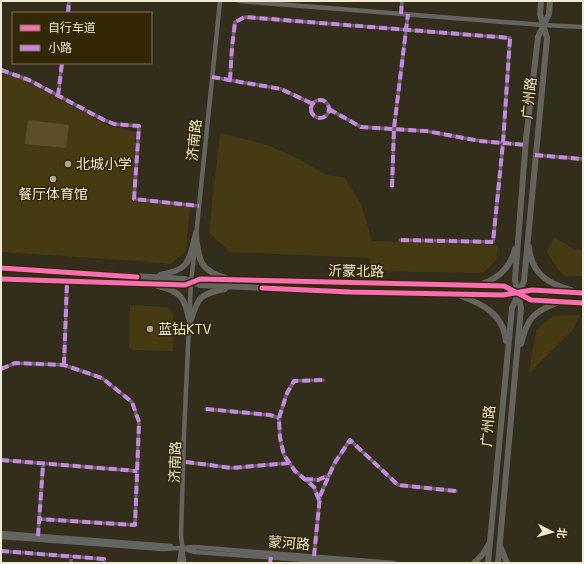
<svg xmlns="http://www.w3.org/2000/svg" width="584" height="564" viewBox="0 0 584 564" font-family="'Space Grotesk','Noto Sans SC',sans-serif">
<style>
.built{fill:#463a13}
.green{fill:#5d4f25}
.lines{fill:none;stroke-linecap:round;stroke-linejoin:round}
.minor{stroke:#646463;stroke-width:3.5}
.tertiary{stroke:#646463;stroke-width:4.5}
.primary{stroke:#65635e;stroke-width:6}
.quiet{stroke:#c787e3;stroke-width:4;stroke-dasharray:8 4;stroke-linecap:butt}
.cycleway-casing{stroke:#332806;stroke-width:8}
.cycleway{stroke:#f96db3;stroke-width:5}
.poi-dot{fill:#ada795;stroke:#332806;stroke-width:1.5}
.labels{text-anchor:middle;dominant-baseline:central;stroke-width:3;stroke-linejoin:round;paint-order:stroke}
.street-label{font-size:14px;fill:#efe9d6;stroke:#332806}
.poi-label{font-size:14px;fill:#efe9d6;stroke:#332806;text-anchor:start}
</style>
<rect width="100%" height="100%" fill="#332d1b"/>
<path class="built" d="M1 73 22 79 109 126 136 132 132 201 190 207 186 251 171 264 125 260 1 252Z
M220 133 270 146 299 159 326 175 344 177 361 204 370 233 371 241 498 245 496 260 483 273 370 271V258L230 252 209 233Z
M554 237 575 250H583V276H566L558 270 547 252Z
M130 305 168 307 173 315V351L133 350 129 347Z
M580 315 573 330 529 373 536 330 553 316Z"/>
<path class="green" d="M28 120 69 125 66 148 25 144Z"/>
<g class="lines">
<path class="minor" d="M68 13 69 1
M401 14 402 1
M1 70 29 80 104 120 114 124 139 126 134 199 199 206
M212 77 281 89 313 104
M230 80 232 47 235 22 245 17 510 38 503 143 493 242 400 240
M58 96 62 63
M311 109a9 9 0 1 1 18 0a9 9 0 1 1-18 0Z
M329 109 361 127 426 131 480 141 526 145
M535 155 583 159
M392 187 394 128 408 14
M64 365 67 282
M1 369 15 363 64 365 102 378 132 402 139 422 135 525 39 519
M206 409 270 415 279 418
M1 460 137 471
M186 462 232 468 289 463
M305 479 318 480 329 475
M319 500 314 487 295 471 284 455 280 438 279 418 287 393 294 381 323 380
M38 536 43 465
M1 551 104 559V563
M71 556V563
M314 556 320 496 334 464 350 440 398 485 456 491"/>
<path class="tertiary" d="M239 1 543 25 583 27
M196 236 220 1
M1 533 171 546
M1 537 163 549 195 547 394 563
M185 549 195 552 346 563
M179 563 181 551
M184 563 181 535 184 434 191 282 195 247"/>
<path class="primary" d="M196 236C199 261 200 271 226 278
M529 247C531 273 548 284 571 290
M1 268 185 279 200 285 350 292 503 295 532 290 583 293
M160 275C190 270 189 261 196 233
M1 279 185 285 200 279 504 286 531 300 583 303
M484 283C499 278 511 266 515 249
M158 286C180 291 185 298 189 319
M461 296C483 304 504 315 506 341
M191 320C198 296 201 294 225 289
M521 344C527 320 532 312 557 303
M501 548 507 563
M474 563 483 554 489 544
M488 563 512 308 524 281 547 38 540 14 541 1
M498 563 521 308 515 280 526 139 538 37 549 14 550 1"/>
<path class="quiet" d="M68 13 69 1
M401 14 402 1
M1 70 29 80 104 120 114 124 139 126 134 199 199 206
M212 77 281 89 313 104
M230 80 232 47 235 22 245 17 510 38 503 143 493 242 400 240
M58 96 62 63
M311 109a9 9 0 1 1 18 0a9 9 0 1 1-18 0Z
M329 109 361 127 426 131 480 141 526 145
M535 155 583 159
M392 187 394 128 408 14
M64 365 67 282
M1 369 15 363 64 365 102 378 132 402 139 422 135 525 39 519
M206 409 270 415 279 418
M1 460 137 471
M186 462 232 468 289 463
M305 479 318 480 329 475
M319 500 314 487 295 471 284 455 280 438 279 418 287 393 294 381 323 380
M38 536 43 465
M1 551 104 559V563
M314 556 320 496 334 464 350 440 398 485 456 491
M270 563 271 557"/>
<defs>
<path id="cycleway" d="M1 268 137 277
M1 279 185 285 200 279 504 286 531 300 583 303
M262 288 350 292 503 295 532 290 583 293"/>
</defs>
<use href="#cycleway" class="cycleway-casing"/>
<use href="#cycleway" class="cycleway"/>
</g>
<g class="poi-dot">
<circle cx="68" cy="164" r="4"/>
<circle cx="53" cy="179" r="4"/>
<circle cx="150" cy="329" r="4"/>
</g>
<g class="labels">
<g class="street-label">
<text transform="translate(529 98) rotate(-84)">广州路</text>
<text transform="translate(194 140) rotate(-84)">济南路</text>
<text transform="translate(356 271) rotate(1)">沂蒙北路</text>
<text transform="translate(488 426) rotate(-85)">广州路</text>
<text transform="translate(175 462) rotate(-88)">济南路</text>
<text transform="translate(289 543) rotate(4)">蒙河路</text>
</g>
<g class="poi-label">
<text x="76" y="164">北城小学</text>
<text x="53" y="194" text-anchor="middle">餐厅体育馆</text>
<text x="158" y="329">蓝钻KTV</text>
</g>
</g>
<rect width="584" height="564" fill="none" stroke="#efe9d6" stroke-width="4"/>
<rect x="12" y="12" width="140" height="52" fill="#332806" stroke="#7e7559"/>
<rect x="20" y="25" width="20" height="6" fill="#f96db3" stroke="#7e7559"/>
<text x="48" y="32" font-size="12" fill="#efe9d6">自行车道</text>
<rect x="20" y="45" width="20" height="6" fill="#c787e3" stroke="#7e7559"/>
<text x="48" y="52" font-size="12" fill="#efe9d6">小路</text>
<g transform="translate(552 532) rotate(96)" stroke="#332806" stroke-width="3" paint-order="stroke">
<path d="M0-3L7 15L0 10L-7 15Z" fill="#efe9d6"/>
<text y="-6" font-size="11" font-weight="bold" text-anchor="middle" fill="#efe9d6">北</text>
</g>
</svg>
